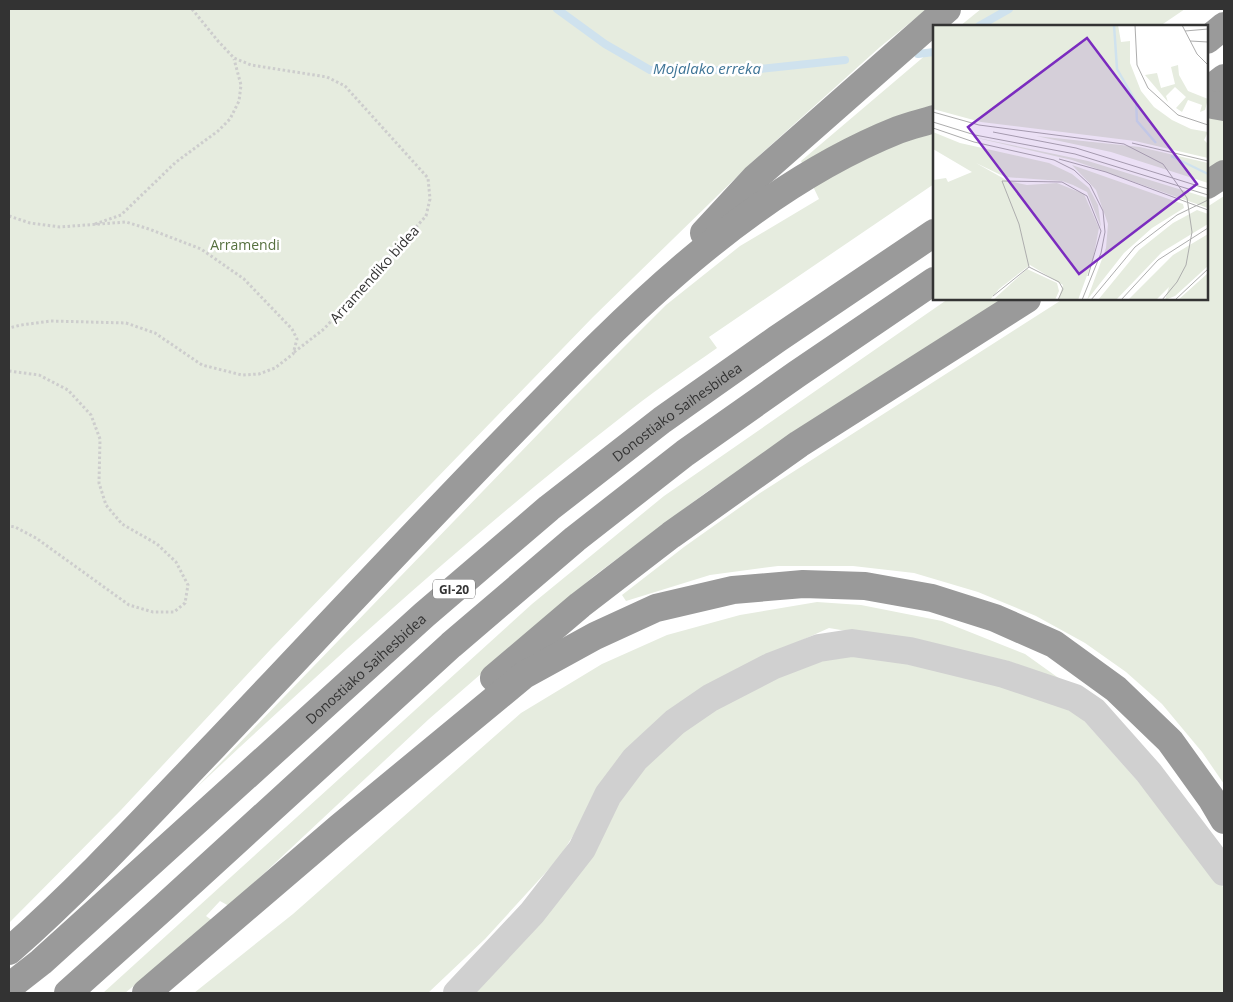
<svg xmlns="http://www.w3.org/2000/svg" width="1233" height="1002" viewBox="0 0 1233 1002" font-family="'Open Sans',sans-serif">
<style>
.green{fill:#e6ecdf}
.lines{fill:none;stroke-linecap:round;stroke-linejoin:round}
.stream{stroke:#cfe2ee;stroke-width:8}
.path{stroke:#cdcdcd;stroke-width:3;stroke-dasharray:2.5 2.5;stroke-linecap:butt}
.minor{stroke:#d0d0d0;stroke-width:28}
.highway{stroke:#9a9a9a;stroke-width:28}
.labels{text-anchor:middle;dominant-baseline:central;stroke-width:5;stroke-linejoin:round;paint-order:stroke}
.shield{fill:#fff;stroke:#707070;stroke-width:1}
.shield-label{font-size:12px;font-weight:bold;fill:#333}
.park-label{font-size:14px;fill:#56703f;stroke:#fff}
.street-label{font-size:14px;fill:#333;stroke:#fff}
.water-label{font-size:15px;font-style:italic;fill:#3f7597;stroke:#fff}
.inset-river{fill:none;stroke:#cfe2ee;stroke-width:2.5}
.inset-road{fill:none;stroke:#adadad;stroke-width:1}
.view{fill:#7b2cbf;fill-opacity:0.15;stroke:#7b2cbf;stroke-width:2.5}
.inset-edge{fill:none;stroke:#333;stroke-width:2.5}
</style>
<rect width="100%" height="100%" fill="#fff"/>
<path class="green" d="M9 9H927L880 47 752 162 593 317 271 649 121 810 9 923Z
M981 9H1185L1160 26H960Z
M934 48V184L709 337 717 348C684 371 650 394 619 419 471 534 332 661 195 789L570 401 666 305 740 246 819 199 801 161Z
M1224 109V161L1207 172V121Z
M1224 196V784L1202 752 1162 704 1126 672 1085 643 1036 616 978 592 914 573 853 566H778L710 575 626 601 622 595 684 547 760 493 1063 299H1207V207Z
M948 299H1010L868 386 708 491 594 576 429 719 229 906 220 901 206 916 213 921 125 993H103L532 604 664 496Z
M817 602 861 605 942 621 1025 654 1074 689 959 650 829 628 731 672 624 755 559 858 485 939 428 993H194L293 914 521 713 602 664 667 635 740 615Z
M829 653 943 662 1072 707 1212 865 1224 889V993H466L632 780 698 717Z"/>
<g class="lines">
<path class="stream" d="M557 9 605 44 650 70H751L845 60
M979 26 1009 9
M918 54 934 52"/>
<path class="path" d="M192 9 218 41 234 58 251 65 327 77 345 86 428 178 430 199 426 216 324 329 293 353
M9 216 30 223 60 227 126 222 149 229 201 249 244 279 292 329 297 339 293 354 275 368 259 374 242 375 202 365 155 333 126 323 51 321 21 325 9 328
M95 224 121 215 176 162 218 131 230 119 239 101 241 85 234 59
M9 371 39 375 68 390 91 415 100 439 99 483 106 505 122 524 157 544 176 562 188 585 185 603 174 612H153L129 605 36 538 15 527 9 526"/>
<path class="minor" d="M457 993 532 913 582 849 608 795 635 759 675 722 710 698 772 666 819 648 852 643 910 651 1004 674 1075 698 1094 711 1149 773 1224 872"/>
<g class="highway">
<path d="M1207 40 1224 26"/>
<path d="M1207 91 1224 78"/>
<path d="M1207 104 1224 107"/>
<path d="M1207 185 1224 174"/>
<path d="M704 233 755 178 947 9"/>
<path d="M494 678 580 605 671 535 799 444 1027 299"/>
<path d="M9 951C82 887 147 816 214 746 308 647 401 547 496 449 613 329 740 193 898 130 910 125 922 123 934 119"/>
<path id="s1" d="M9 987 41 962 424 615 549 508 662 420 777 339 934 233"/>
<path d="M68 993 164 907 451 645 575 539 685 453 797 374 934 281"/>
<path d="M146 993 340 827 524 675 595 636 656 608 733 590 803 584 865 586 932 598 995 618 1054 644 1116 689 1170 741 1211 798 1224 820"/>
</g>
</g>
<g class="labels">
<rect class="shield" x="433" y="579.5" width="42" height="19" rx="4"/>
<g class="shield-label">
<text x="454" y="589">GI-20</text>
</g>
<g class="park-label">
<text x="245" y="244">Arramendi</text>
</g>
<g class="street-label">
<text transform="translate(374 274) rotate(-48)">Arramendiko bidea</text>
<text stroke="none"><textPath href="#s1" startOffset="882">Donostiako Saihesbidea</textPath></text>
<text stroke="none"><textPath href="#s1" startOffset="478">Donostiako Saihesbidea</textPath></text>
</g>
<g class="water-label">
<text x="707" y="68">Mojalako erreka</text>
</g>
</g>
<g transform="translate(933 25)">
<rect width="275" height="275" fill="#fff"/>
<path d="M0 0H185L188 17 197 16V38L208 66 221 82 239 95 258 104 275 107 271 115 275 119V133L202 116 48 97 0 84ZM245 40 246 50 255 66 275 74 272 85 267 87 269 80 255 75 249 87 243 83 253 72 242 62 233 71 235 77 212 50 224 48 228 63 242 59 238 42ZM0 107 27 118 116 138 139 149 156 163 165 180 168 202 154 167 140 160 129 156 72 152 43 138 75 156 94 160 124 158 151 169 166 203 160 234 145 275H125L130 260 97 240 66 264 57 275H0V155L13 153 15 157 39 147 0 124ZM31 110 155 136 275 173V183L139 135ZM103 111 207 122 275 138V158L178 127ZM139 140 250 179 251 183 219 203 191 228 154 275 173 223 175 199 163 165ZM264 185 275 189V199L229 227 183 275H165L206 225 240 198ZM275 209V241L242 271 232 275 236 262 223 275H195L240 230ZM94 244 124 258 126 266 122 275H60ZM275 248V275H245Z" fill="#e6ecdf"/>
<path class="inset-river" d="M181 0 184 44 203 77 204 96 223 118M238 131 275 149"/>
<path class="inset-road" d="M202 0 204 40 215 63 245 90 275 100M249 0 264 29 275 40M252 6 275 4M257 16 275 17M0 87 46 100 191 119 230 139 254 173 259 207 253 240 244 257 229 275M0 97 42 110 142 129 275 170M0 103 41 117 121 135 141 145 157 160 170 186 172 207 168 228 149 275M60 107 143 123 275 164M199 118 275 136M126 134 173 147 275 185M96 242 86 199 69 156 129 157 154 171 168 206 155 251M60 271 96 242 126 257 130 264 125 275M158 275 202 222 244 190 275 175M188 275 225 235 275 203M242 275 275 244"/>
<path class="view" d="M154 13 264 159 146 249 35 102Z"/>
<rect width="275" height="275" class="inset-edge"/>
</g>
<rect width="1233" height="1002" fill="none" stroke="#333333" stroke-width="20"/>
</svg>
